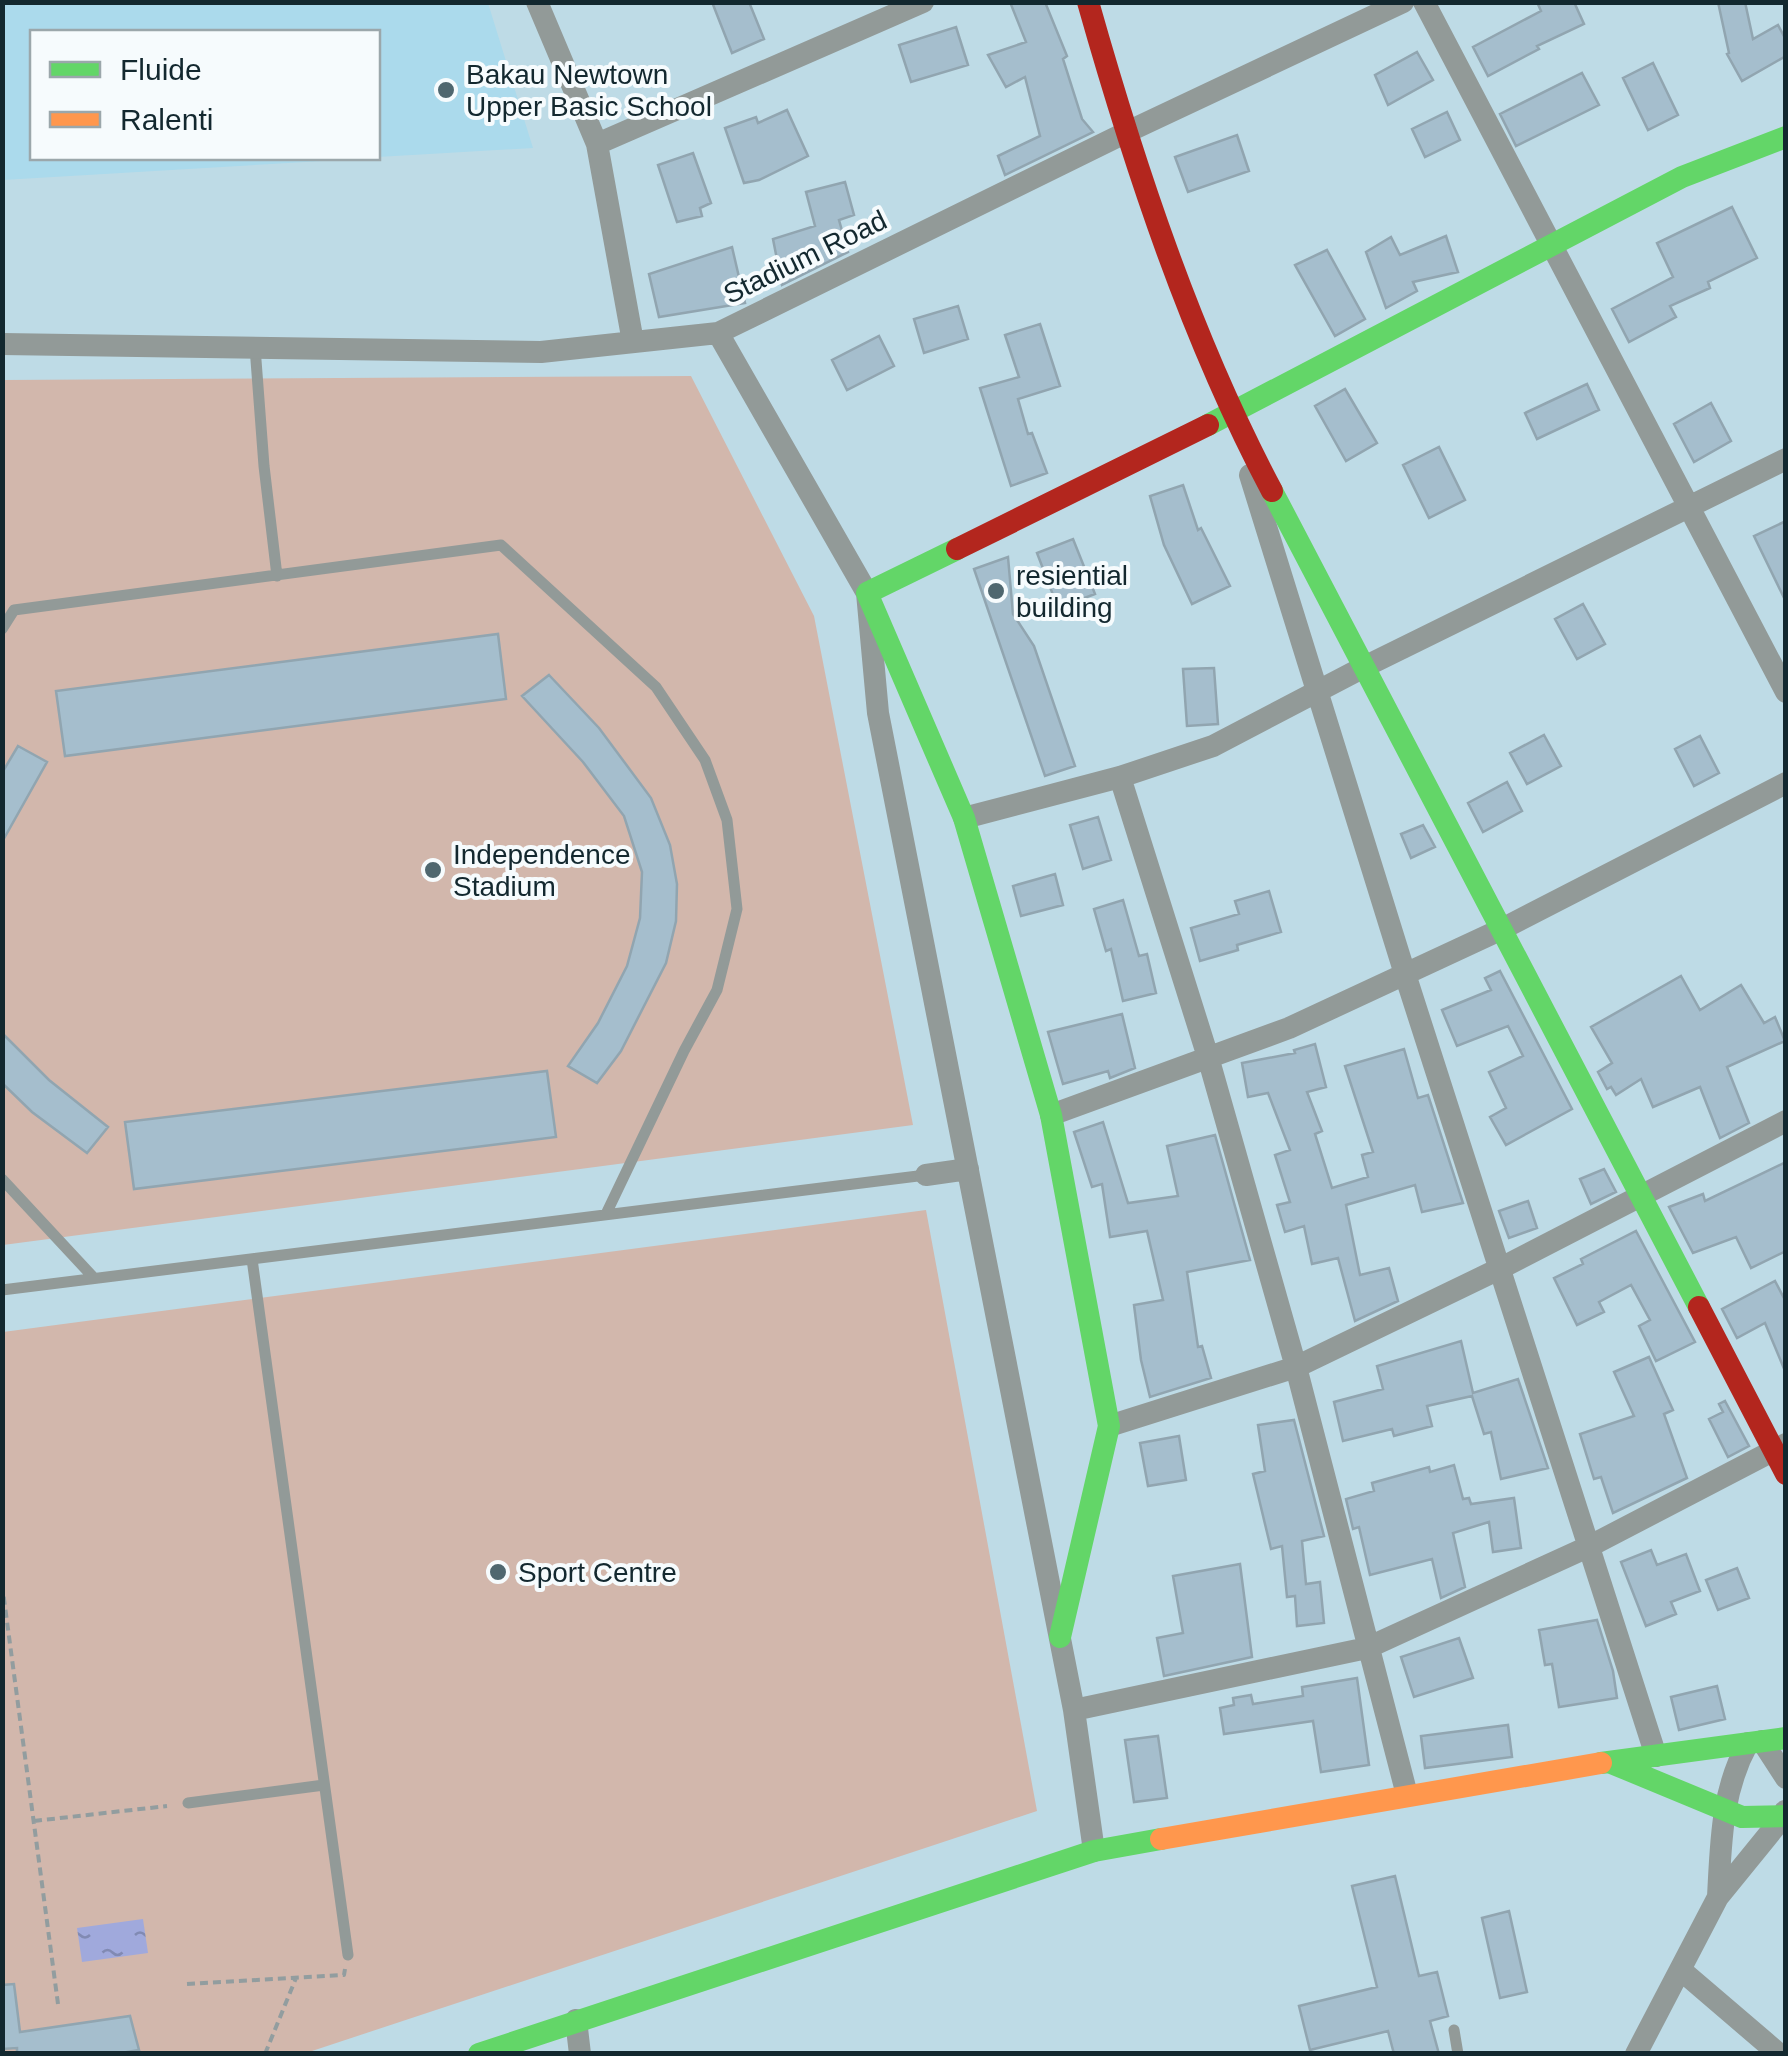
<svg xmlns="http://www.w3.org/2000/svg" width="1788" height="2056" viewBox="0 0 1788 2056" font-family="Helvetica,sans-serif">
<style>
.built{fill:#abdaec}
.garden{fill:#d2b7ac}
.water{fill:url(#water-ripples)}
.building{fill:#a5becd;stroke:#91a5b0;stroke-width:2.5}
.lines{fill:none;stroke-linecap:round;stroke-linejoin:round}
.path{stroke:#929d9f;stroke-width:4;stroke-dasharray:8 5;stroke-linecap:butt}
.lane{stroke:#929a98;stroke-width:11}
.street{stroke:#929a98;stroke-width:22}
.fast{stroke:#63d668;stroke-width:22}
.slow{stroke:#ff974d;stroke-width:22}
.jam{stroke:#b3261e;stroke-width:22}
.poi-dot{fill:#4f676f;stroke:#f6fbfd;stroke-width:4}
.labels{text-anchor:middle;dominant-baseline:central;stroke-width:8;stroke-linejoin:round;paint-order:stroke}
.poi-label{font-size:28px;fill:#13282f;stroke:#f6fbfd;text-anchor:start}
.street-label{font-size:28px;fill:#13282f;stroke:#f6fbfd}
</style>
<defs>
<pattern id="water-ripples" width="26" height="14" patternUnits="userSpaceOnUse" patternTransform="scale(2.5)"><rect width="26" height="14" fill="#a0a9dc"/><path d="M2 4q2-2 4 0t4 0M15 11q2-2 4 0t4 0" fill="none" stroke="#818ab3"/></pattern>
</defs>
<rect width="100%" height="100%" fill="#bedbe6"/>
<path class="built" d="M3 2 488 3 533 148 378 157V32H32V158H374L3 180Z"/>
<path class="garden" d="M691 376 814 616 913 1125 3 1245 2 380Z
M926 1210 1037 1811 306 2053H3V1332Z"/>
<path class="water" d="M143 1919 148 1953 82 1962 77 1928Z"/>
<path class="building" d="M712 2H749L764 39 732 53Z
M1010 2H1045L1067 56 1063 59 1082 119 1093 132 1005 175 998 156 1040 136 1025 77 1006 87 988 55 1026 42Z
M1537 2H1574L1584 24 1537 46 1539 49 1488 76 1473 47 1541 11Z
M1718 2H1745L1753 39 1778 25 1786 40V56L1742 81 1727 54 1729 53Z
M956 27 968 65 911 82 899 45Z
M1417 52 1433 80 1388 105 1375 75Z
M1653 63 1678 115 1648 130 1623 78Z
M1582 73 1599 105 1516 146 1500 114Z
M787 110 808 156 759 180 744 183 725 128 756 117 758 123Z
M1447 112 1460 140 1425 157 1412 129Z
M1237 135 1249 171 1188 192 1175 157Z
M693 153 711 203 700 208 702 216 677 222 658 165Z
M845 182 854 215 839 220 848 252 782 285 773 239 815 226 806 192Z
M1732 207 1757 258 1708 282 1710 288 1670 306 1676 317 1629 342 1612 309 1673 277 1657 243Z
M1446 236 1458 272 1413 282 1417 291 1386 308 1366 252 1391 237 1400 255Z
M732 247 745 303 659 317 649 274Z
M1327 250 1365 319 1335 336 1295 265Z
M958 306 968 339 924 353 914 319Z
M1040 324 1060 386 1018 399 1028 434 1032 433 1047 473 1011 486 980 388 1019 377 1005 335Z
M879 336 894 366 847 390 832 360Z
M1587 384 1599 410 1537 439 1525 413Z
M1345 389 1377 443 1346 461 1315 406Z
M1711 403 1731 441 1694 462 1674 424Z
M1439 447 1465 500 1429 518 1403 465Z
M1183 485 1198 530 1201 528 1230 586 1192 604 1164 545 1150 496Z
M1786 521V602L1754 536Z
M1073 539 1095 594 1058 608 1037 553Z
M1008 557 1013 614 1034 646 1075 766 1045 776 974 569Z
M1583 604 1605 644 1577 659 1555 619Z
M498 634 506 699 65 756 56 691Z
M1214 668 1218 724 1187 726 1183 669Z
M549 675 599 728 651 798 670 845 677 884 676 921 666 963 621 1051 597 1083 568 1066 598 1023 627 966 640 918 642 872 624 816 583 762 522 696Z
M1544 735 1561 766 1527 784 1510 753Z
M1700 736 1719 773 1694 786 1675 749Z
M18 746 47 762 2 842V773Z
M1507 782 1522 811 1483 832 1468 803Z
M1098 817 1111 860 1083 869 1070 825Z
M1423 825 1435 847 1411 858 1401 834Z
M1055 874 1063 905 1021 916 1013 886Z
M1269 891 1281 932 1237 945 1238 950 1200 961 1191 928 1239 914 1235 901Z
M1123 900 1139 956 1147 954 1156 993 1123 1001 1111 949 1106 951 1094 909Z
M1500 971 1572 1109 1506 1145 1490 1117 1506 1108 1489 1072 1523 1056 1508 1026 1457 1046 1442 1010 1491 990 1485 978Z
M1681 976 1700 1010 1741 985 1764 1023 1775 1017 1785 1041 1727 1067 1749 1123 1720 1138 1700 1087 1653 1107 1641 1079 1616 1095 1611 1087 1607 1089 1598 1072 1612 1063 1591 1027Z
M1122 1014 1135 1068 1110 1078 1108 1071 1063 1084 1048 1032Z
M2 1033 49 1080 108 1127 87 1153 32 1112 2 1083Z
M1315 1044 1326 1087 1307 1092 1322 1131 1315 1134 1332 1188 1368 1177 1362 1155 1373 1152 1345 1066 1404 1049 1418 1098 1428 1095 1463 1203 1422 1212 1415 1185 1346 1205 1360 1275 1389 1268 1398 1301 1355 1321 1338 1258 1312 1264 1304 1226 1285 1232 1277 1205 1290 1202 1275 1155 1290 1150 1268 1093 1248 1097 1242 1063 1295 1053 1294 1050Z
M547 1071 556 1137 134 1189 125 1122Z
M1103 1122 1128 1203 1178 1196 1167 1146 1215 1135 1250 1260 1187 1272 1198 1347 1202 1346 1211 1378 1150 1397 1141 1360 1134 1305 1163 1300 1147 1231 1110 1237 1102 1184 1092 1187 1074 1132Z
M1786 1162V1251L1751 1268 1736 1237 1693 1253 1669 1207 1703 1194 1705 1201Z
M1604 1169 1616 1192 1591 1204 1580 1179Z
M1528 1201 1537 1228 1509 1238 1499 1211Z
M1636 1231 1695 1342 1656 1361 1639 1326 1650 1320 1631 1285 1599 1302 1604 1312 1577 1325 1554 1278 1583 1264 1581 1259Z
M1775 1281 1786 1302 1785 1371 1765 1323 1737 1338 1722 1309Z
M1461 1341 1473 1393 1518 1379 1548 1468 1501 1479 1491 1432 1484 1434 1472 1396 1427 1406 1432 1426 1394 1436 1392 1429 1343 1441 1334 1402 1383 1389 1377 1366Z
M1649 1357 1673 1410 1664 1414 1687 1478 1613 1513 1601 1477 1594 1479 1580 1434 1634 1416 1614 1372Z
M1725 1401 1749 1446 1728 1457 1709 1419 1723 1412 1719 1404Z
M1294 1420 1324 1536 1302 1541 1306 1584 1320 1582 1324 1623 1297 1626 1295 1596 1287 1597 1282 1546 1271 1549 1253 1474 1265 1471 1258 1425Z
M1179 1436 1186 1480 1148 1486 1140 1443Z
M1454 1465 1463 1499 1469 1498 1471 1504 1514 1498 1521 1548 1493 1552 1489 1522 1453 1533 1465 1587 1441 1598 1432 1559 1370 1575 1359 1527 1353 1529 1346 1499 1374 1491 1372 1483 1429 1467 1430 1472Z
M1651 1550 1657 1565 1686 1554 1700 1591 1671 1602 1676 1614 1646 1626 1621 1562Z
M1240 1564 1252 1657 1164 1676 1157 1638 1183 1633 1173 1576Z
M1737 1568 1749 1598 1718 1610 1706 1580Z
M1597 1620 1613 1671 1617 1698 1559 1707 1552 1664 1545 1665 1539 1630Z
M1459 1638 1473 1678 1414 1697 1401 1657Z
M1357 1678 1369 1765 1321 1772 1313 1721 1224 1734 1220 1708 1234 1705 1233 1698 1251 1695 1253 1704 1303 1696 1302 1687Z
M1717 1686 1725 1719 1679 1730 1671 1697Z
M1508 1725 1512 1757 1425 1768 1421 1736Z
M1158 1736 1167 1798 1134 1802 1125 1740Z
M1395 1876 1419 1976 1437 1972 1448 2016 1430 2021 1439 2054H1394L1388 2031 1310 2050 1299 2006 1377 1987 1352 1886Z
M1509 1911 1527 1992 1500 1998 1482 1918Z
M14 1984 20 2032 130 2016 139 2050 115 2054H17V2048L2 2049V1985Z"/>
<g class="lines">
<path class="path" d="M2 1584 58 2004
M34 1821 167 1806
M187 1984 344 1975 345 1969
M265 2054 296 1978"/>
<path class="lane" d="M255 347 264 466 277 576
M2 629 14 610 501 545 656 687 705 760 727 820 737 909 717 990 684 1051 606 1214
M2 1179 94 1278
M252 1259 348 1955
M2 1290 926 1175
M188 1803 324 1785
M1454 2030 1458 2054"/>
<path class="street" d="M537 2 597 144 633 342
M1424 2 1786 692
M597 144 923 2
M718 333 867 593 878 713 1074 1710 1094 1851
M2 344 541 352 718 333 1125 133 1403 2
M1250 475 1405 974 1656 1756
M1120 777 1208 1057 1296 1367 1407 1795
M964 818 1120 777 1213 746 1364 667 1786 459
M1051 1115 1289 1028 1502 929 1786 783
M926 1175 968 1169
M1109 1426 1296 1367 1501 1268 1786 1121
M1074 1710 1367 1648 1590 1546 1786 1444
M1762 1741 1786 1778
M1718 1897C1721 1843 1721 1792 1748 1743
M1682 1971 1779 2054
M576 2020 580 2054
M1636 2054 1718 1897 1783 1817 1785 1811"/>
<path class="fast" d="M1208 425 1682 177 1786 137
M1272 491 1699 1307
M957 549 867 593 964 818 1051 1115 1109 1426 1060 1637
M1609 1762 1742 1817 1786 1816
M1601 1763 1786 1738
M479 2054 1094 1851 1161 1839"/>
<path class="slow" d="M1161 1839 1601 1763"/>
<path class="jam" d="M1088 2C1135 168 1191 338 1272 491
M957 549 1208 425
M1699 1307 1786 1474"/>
</g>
<g class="poi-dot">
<circle cx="446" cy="90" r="10"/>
<circle cx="996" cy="591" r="10"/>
<circle cx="433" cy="870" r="10"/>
<circle cx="498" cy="1572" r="10"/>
</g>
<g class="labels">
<g class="poi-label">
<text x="466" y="74">Bakau Newtown<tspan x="466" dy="32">Upper Basic School</tspan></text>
<text x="1016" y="575">resiential<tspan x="1016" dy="32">building</tspan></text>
<text x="453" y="854">Independence<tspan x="453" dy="32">Stadium</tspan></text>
<text x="518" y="1572">Sport Centre</text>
</g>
<g class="street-label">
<text transform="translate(805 257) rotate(-26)">Stadium Road</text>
</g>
</g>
<rect width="1788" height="2056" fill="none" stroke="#13282f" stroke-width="10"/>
<rect x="30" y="30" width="350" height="130" fill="#f6fbfd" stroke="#9ba7ab" stroke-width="2.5"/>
<rect x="50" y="62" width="50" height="15" fill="#63d668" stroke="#9ba7ab" stroke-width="2.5"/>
<text x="120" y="80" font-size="30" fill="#13282f">Fluide</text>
<rect x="50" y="112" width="50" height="15" fill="#ff974d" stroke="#9ba7ab" stroke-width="2.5"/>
<text x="120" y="130" font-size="30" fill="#13282f">Ralenti</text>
</svg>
